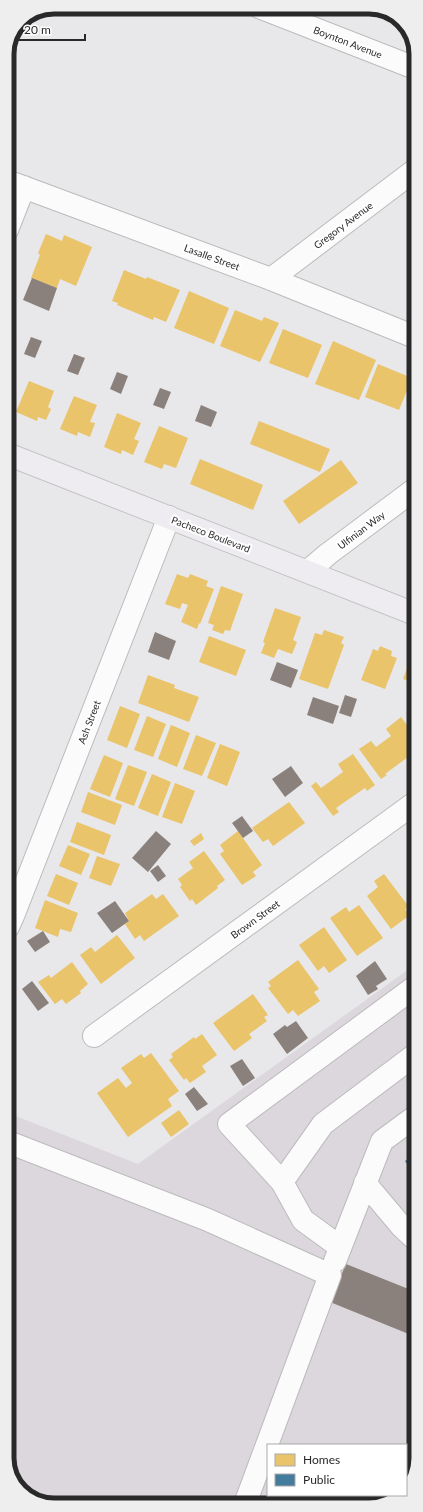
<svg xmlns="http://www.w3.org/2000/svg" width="423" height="1512" viewBox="0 0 423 1512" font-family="Lato,sans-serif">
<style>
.built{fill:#dbd7dd}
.homes{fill:#e9c46a}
.public{fill:#457b9d}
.industry{fill:#8a817c}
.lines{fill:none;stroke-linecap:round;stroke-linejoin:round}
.minor-casing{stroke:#bcbbbc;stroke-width:24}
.major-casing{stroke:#c4c3c4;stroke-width:24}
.minor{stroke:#fcfbfc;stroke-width:22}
.major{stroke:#efecf1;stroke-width:22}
.labels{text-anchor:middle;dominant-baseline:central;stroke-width:4;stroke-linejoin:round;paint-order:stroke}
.street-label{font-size:10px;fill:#2a292a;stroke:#fff}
.rim{fill:none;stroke:#2a292a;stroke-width:5}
</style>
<rect width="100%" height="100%" fill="#e8e7e9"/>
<path class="built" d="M416 964V1459L406 1487V1445H268V1495H393L379 1504 50 1505 23 1494 8 1468V1113L138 1164Z"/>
<path class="homes" d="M46 234 62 241 64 235 92 247 76 286 60 279 57 288 31 278 40 255 38 253Z
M124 270 146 279 147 277 180 290 166 322 154 317 153 320 117 305 118 303 112 301Z
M189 291 229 308 214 344 174 328Z
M235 310 262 321 264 317 279 323 260 362 220 346Z
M283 329 322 345 308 378 269 363Z
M333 341 376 360 359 400 315 384Z
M378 364 412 378 399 410 365 397Z
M7 371 13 373 7 388Z
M29 381 54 391 48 407 51 409 46 420 38 417 37 421 16 412Z
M74 396 97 405 90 422 95 423 90 437 78 432 77 436 60 429Z
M117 413 141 423 134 439 139 441 133 455 122 450 121 454 104 447Z
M259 421 330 449 320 472 250 444Z
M159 426 188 438 176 468 164 464 162 469 144 462Z
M200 459 263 485 253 510 190 484Z
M341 460 358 483 299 524 283 501Z
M177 574 188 578 190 574 208 581 206 586 214 589 200 624 199 623 197 629 181 622 188 605 182 603 180 609 165 604Z
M221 586 243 594 230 631 225 630 223 634 212 630 214 625 208 623Z
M275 608 301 617 293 640 297 642 292 654 278 649 274 658 261 653 265 643 263 642Z
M324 630 344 637 341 643 344 645 328 689 299 679 315 633 322 635Z
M209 636 246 650 236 676 199 662Z
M380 646 392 651 391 656 397 658 385 689 361 680 373 649 378 651Z
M413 652 415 653V680L414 683 403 679Z
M148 675 175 685 174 688 199 697 189 722 138 703Z
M120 706 140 714 127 748 107 740Z
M147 716 166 724 153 757 134 750Z
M401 717 416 737V754L410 759 408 757 385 774 387 775 381 779 359 749 371 741 376 747 391 736 386 729Z
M171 725 190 733 177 767 158 759Z
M196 735 216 743 202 776 183 769Z
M220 744 240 752 227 786 207 778Z
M353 754 375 785 367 791 365 788 336 808 339 812 333 816 311 786 316 782 321 788 343 772 338 764Z
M104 755 123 763 110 797 90 789Z
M128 765 147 772 134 806 115 799Z
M152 774 171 782 158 816 138 808Z
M175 783 195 791 182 824 162 817Z
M88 792 122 805 115 825 81 812Z
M289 802 305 823 273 846 268 839 263 842 252 828Z
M77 822 111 835 104 855 70 842Z
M238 831 262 865 253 872 256 876 242 885 220 854 224 851 220 845Z
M201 833 204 839 194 846 190 841Z
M68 845 90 854 81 875 59 866Z
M204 851 225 880 217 886 218 888 196 905 192 899 190 901 180 887 182 885 178 879 193 868 189 862Z
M97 856 120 864 111 886 89 878Z
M56 874 78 883 69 905 47 896Z
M384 874 409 907 405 909 410 915 391 929 367 896 378 887 374 881Z
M416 874V890L408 880Z
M152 894 156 899 163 894 179 916 144 941 140 935 135 939 125 924 129 921 125 913Z
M45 900 78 913 71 932 60 929 58 937 35 928Z
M359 905 383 938 357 956 330 918 346 907 349 912Z
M324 927 347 960 329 973 324 966 318 971 299 945Z
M117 935 135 958 101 984 80 955 91 947 95 952Z
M298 960 319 989 314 992 320 1001 298 1016 293 1010 288 1014 268 988 271 986 268 982Z
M72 962 88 984 80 991 81 993 66 1004 62 999 55 1004 38 982 49 975 51 978Z
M253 994 268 1015 264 1017 267 1021 249 1034 252 1038 234 1051 213 1023Z
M202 1034 217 1055 202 1066 206 1072 190 1083 186 1078 184 1080 169 1060 173 1057 171 1054 194 1037 195 1039Z
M151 1053 179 1091 168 1099 172 1106 128 1137 97 1093 118 1078 126 1088 132 1083 121 1068 141 1054 144 1058Z
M179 1110 189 1124 171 1137 161 1123Z"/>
<path class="public" d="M416 1154V1177L405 1161Z"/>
<path class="industry" d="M32 278 57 288 49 311 23 300Z
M31 337 42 341 35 358 24 354Z
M74 354 85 358 78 375 67 371Z
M117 372 128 376 121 394 110 389Z
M160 388 171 392 164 409 153 405Z
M201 405 217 412 211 427 195 421Z
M155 632 176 641 169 660 148 652Z
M277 662 298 670 291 688 270 680Z
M345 695 357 699 351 717 339 713Z
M313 697 339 706 333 724 307 715Z
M291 766 303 783 285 797 272 779Z
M242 816 253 831 243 838 232 823Z
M156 831 171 844 148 872 132 858Z
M158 865 166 876 158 882 150 871Z
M115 901 129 921 112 933 97 913Z
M43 931 50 942 35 952 27 941Z
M375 961 387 979 376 986 378 989 368 995 356 976Z
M32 981 49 1003 38 1011 22 989Z
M296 1021 308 1038 287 1054 273 1034 285 1025 287 1027Z
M242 1059 255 1078 243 1086 230 1066Z
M194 1087 208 1104 197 1111 185 1094Z
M346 1264 416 1292V1337L330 1302Z"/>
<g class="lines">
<defs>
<path id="minor" d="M259 7 415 68
M7 181 271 279 415 337
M7 230 24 187
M271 279 415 170
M308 571 328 554 415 489
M8 927 13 916 169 517
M94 1036 416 802
M8 1142 208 1220 330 1275 245 1504
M282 1182 323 1124 416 1054
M365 1183 402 1227 416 1240
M340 1247 303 1220 282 1182 229 1124 416 986
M335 1261 382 1141 416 1116"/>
<path id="major" d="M7 454 415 614"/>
</defs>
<use href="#minor" class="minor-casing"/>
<use href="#major" class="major-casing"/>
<use href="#minor" class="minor"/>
<use href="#major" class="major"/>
</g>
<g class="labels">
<g class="street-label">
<text transform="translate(348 42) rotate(21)">Boynton Avenue</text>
<text transform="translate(343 225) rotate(-37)">Gregory Avenue</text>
<text transform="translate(212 257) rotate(20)">Lasalle Street</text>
<text transform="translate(361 530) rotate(-37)">Ulfinian Way</text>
<text transform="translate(211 534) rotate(21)">Pacheco Boulevard</text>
<text transform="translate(89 722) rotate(-69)">Ash Street</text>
<text transform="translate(255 919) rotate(-36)">Brown Street</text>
</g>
</g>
<path d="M0 0H423V1512H0ZM54 14H369A40 40 0 0 1 409 54V1458A40 40 0 0 1 369 1498H54A40 40 0 0 1 14 1458V54A40 40 0 0 1 54 14Z" fill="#eee" fill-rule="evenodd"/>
<path class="rim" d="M54 14H369A40 40 0 0 1 409 54V1458A40 40 0 0 1 369 1498H54A40 40 0 0 1 14 1458V54A40 40 0 0 1 54 14Z"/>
<rect x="267" y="1444" width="140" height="52" fill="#ffffff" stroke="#aaa9aa"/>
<rect x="275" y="1454" width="20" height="12" fill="#e9c46a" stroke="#aaa9aa"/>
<text x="303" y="1464" font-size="12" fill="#2a292a">Homes</text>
<rect x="275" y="1474" width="20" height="12" fill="#457b9d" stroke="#aaa9aa"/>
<text x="303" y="1484" font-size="12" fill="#2a292a">Public</text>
<path d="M18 34v6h67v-6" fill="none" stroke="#2a292a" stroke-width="2"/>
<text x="24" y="34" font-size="12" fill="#2a292a" stroke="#ffffff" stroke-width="3" paint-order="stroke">20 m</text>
</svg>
